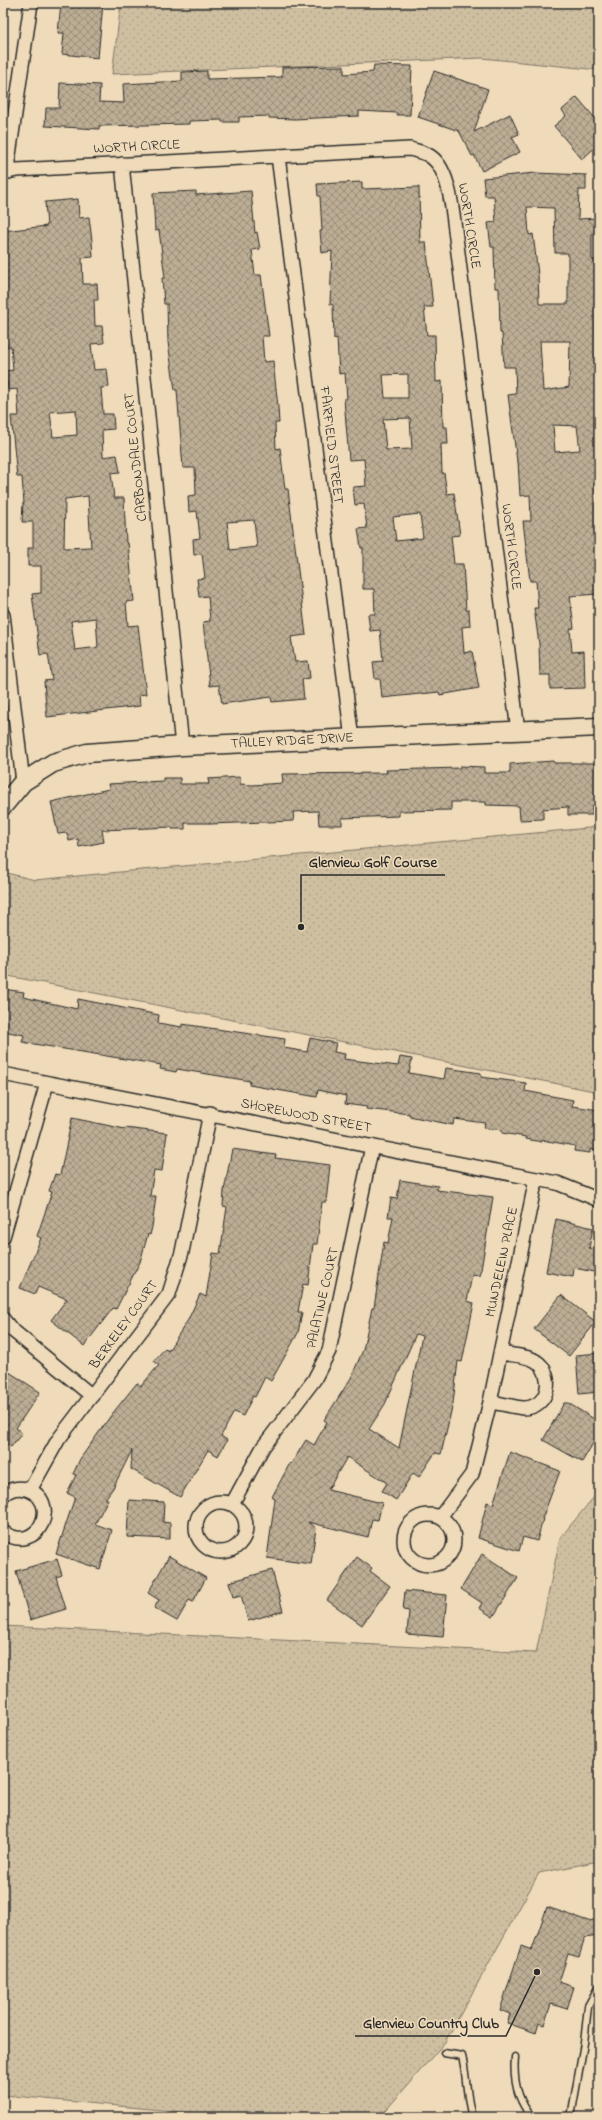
<svg xmlns="http://www.w3.org/2000/svg" width="602" height="2120" viewBox="0 0 602 2120" font-family="'Indie Flower',sans-serif">
<style>
.green{fill:url(#green-dots);stroke:#7d7566}
.building{fill:url(#building-cross-hatch);stroke:#2b2b2b;fill-rule:evenodd}
.lines{fill:none;stroke-linecap:round;stroke-linejoin:round}
.lane-casing{stroke:#2b2b2b;stroke-width:9}
.street-casing{stroke:#2b2b2b;stroke-width:16}
.secondary-casing{stroke:#2b2b2b;stroke-width:21}
.lane{stroke:#efdbb9;stroke-width:6}
.street{stroke:#efdbb9;stroke-width:13}
.secondary{stroke:#efdbb9;stroke-width:18}
.labels{text-anchor:middle;dominant-baseline:central;stroke-width:3;stroke-linejoin:round;paint-order:stroke}
.street-label{font-size:14px;fill:#2b2b2b;stroke:#efdbb9}
.leader{fill:none;stroke:#2b2b2b;stroke-width:1.5}
.callout-dot{fill:#2b2b2b;stroke:#efdbb9;stroke-width:1.5}
.callout-label{font-size:15px;text-anchor:middle;font-weight:bold;fill:#2b2b2b;stroke:#efdbb9;stroke-width:3;stroke-linejoin:round;paint-order:stroke}
</style>
<defs>
<pattern id="green-dots" width="8" height="8" patternUnits="userSpaceOnUse"><rect width="8" height="8" fill="#cfbfa1"/><path d="M2 2h.1M6 6h.1" fill="none" stroke="#b2a48b" stroke-width="1.8" stroke-linecap="round"/></pattern>
<pattern id="building-cross-hatch" width="8" height="8" patternUnits="userSpaceOnUse"><rect width="8" height="8" fill="#bcad94"/><path d="M0 0l8 8M0 8l8-8" fill="none" stroke="#998d79"/></pattern>
</defs>
<rect width="100%" height="100%" fill="#efdbb9"/>
<filter id="ink" filterUnits="userSpaceOnUse"><feTurbulence type="fractalNoise" baseFrequency=".025" numOctaves="2"/><feDisplacementMap in="SourceGraphic" scale="8" xChannelSelector="R" yChannelSelector="G"/><feConvolveMatrix kernelMatrix="1 2 1 2 8 2 1 2 1" color-interpolation-filters="sRGB"/></filter>
<g filter="url(#ink)">
<path class="green" d="M121 3H599V70L482 58 112 74Z
M599 827V1092L3 975V872L35 880Z
M599 1491V1861L539 1873 445 2042 380 2117H234L3 2095V1626L536 1653 560 1538Z"/>
<path class="building" d="M61 3H103L98 58 62 54 64 33H58Z
M374 65 412 66 410 115H397V113L359 111V116L295 119 269 118V116L239 117V122H222V120L189 121V124L99 126V129L45 126 46 108H59L60 83 100 85 99 102 124 103 123 84 182 81V72L207 71V79L282 77V67L344 66V74L373 72Z
M434 71 488 89 474 132 510 114 519 134 512 137 520 152 482 171 474 155 472 156 459 131 418 117Z
M577 97 599 123V144L582 159 554 126 566 116 562 110Z
M535 173 586 175V190H579L578 219 599 218V234H592V260H599V594L570 596 574 628 570 629 572 652 584 651 585 688 550 689V675H540L539 644 534 608H538L536 581H530L523 521H531L530 495 520 496 518 461H517L508 395 516 394 515 367H504L502 333H500L499 288H495L494 247H491L488 223 496 222 494 196H485L483 178ZM527 207 554 208 555 253H568V304H539L538 274 533 234 529 235ZM540 341H570L569 387 543 391ZM553 425 577 426 580 450 555 452Z
M362 182V189L419 187 420 242H426L433 307H424L427 335H435L436 382 442 381 443 427H447L448 444H441L442 473H444L447 494 454 493 460 535 451 536 454 564H463L466 610H469L470 626 462 627 464 653 472 651 479 688 440 695 439 692 382 698 380 679H375L373 662 383 661 380 630 370 631 368 614H375L374 589H363V548H361L358 529 367 528 364 504 355 505 353 487 366 486 364 459 349 460 344 399H347L345 373 339 374 337 338 334 339 333 305 330 304 332 251 322 253 320 231H322L320 196H318L317 184ZM408 374V398H385L383 375ZM410 418 412 449 386 450 383 419ZM420 514 423 538 396 541 393 517Z
M196 191V195L251 191 255 233 257 232 260 249 252 250 255 275H261L269 336H262L264 362 273 361 278 407 279 423H275L276 449 280 448 285 489H288L306 635 291 637 295 662 308 661 310 678 302 679 304 699 272 702 271 697 222 704 219 685 210 686 203 622 210 621 208 596 199 597 197 579 205 578 202 554 194 555 193 539 200 538 197 511 189 512 188 496 196 495 195 468H183L177 390H175L168 342 167 304H164L162 278H165L159 230 155 231 153 193ZM254 520 257 547 230 550 227 522Z
M78 199 79 218 89 217 92 241 93 257 82 258 83 284H97L98 300H94L95 326H102L104 343 91 344 94 370 107 369 109 387 101 388 103 414H113L114 429 102 430 103 457 117 455 120 472 111 473 114 498H124L126 543H128L134 601 126 602 128 626 138 625 146 694 139 695 140 706 47 717 44 681 52 680 48 654 40 655 32 594 41 593V566H28V548H33V522H22L23 503H24L22 477H17L11 416H19L17 389 8 390 6 371 13 370 11 346 3 347V284H6L3 231 47 226 45 202ZM76 410 77 435 53 437 50 412ZM88 496 91 547 64 548 65 499ZM96 618 98 647 75 650 71 621Z
M553 761 554 763H599V806H592V815H568V807L543 809V819L520 820 519 806 486 805V802H451V810L399 811V816L342 818V825H319L318 811 293 812 294 821 210 824V823H185V829H172V827L102 830 104 842 79 847 78 839 69 841 67 833 58 834 51 802 109 789 108 784 163 781V778H180V784H209L208 779 240 777V784L252 785 283 783 282 774 387 773 386 770 460 768V766L484 767V773H510V764Z
M3 989 24 992 23 997 77 1009 78 999 159 1015 158 1023 182 1027V1024L285 1039 284 1048 307 1052 310 1038 336 1043 334 1052 345 1054 344 1059 398 1066 400 1057 412 1059 409 1073 444 1079 446 1068 481 1073V1077L526 1083 525 1091 573 1100 572 1106 599 1110V1150L590 1149V1153L574 1151 575 1146 542 1140V1142L526 1139V1137L502 1133V1130L484 1128 485 1123 454 1119 453 1125 409 1116 410 1114 366 1109 367 1107 345 1104 346 1096 318 1090 317 1097 249 1085 250 1081 177 1069 176 1072 160 1069 161 1065 22 1042 24 1035 3 1031Z
M72 1118 125 1129V1128L167 1133 162 1171 154 1170 150 1196H156L152 1227 150 1235 148 1234 140 1262 116 1309 113 1308 84 1346 51 1320 67 1299 38 1287 35 1294 20 1288 41 1238 37 1236 52 1192 49 1191 55 1174 60 1175Z
M232 1149 276 1155 275 1158 330 1165 326 1202H322L317 1244H313L308 1285 303 1284 298 1312H302L298 1333 271 1381 265 1377 255 1397 253 1396 243 1416 234 1412 221 1436 227 1440 218 1456 208 1450 180 1497 131 1469 132 1450 113 1488 105 1499H108L95 1524 112 1530 100 1569 56 1554 75 1497 67 1493 76 1475 73 1474 80 1459 112 1414 137 1383 141 1386 159 1365 154 1361 165 1348 168 1351 188 1320 200 1294 206 1297 213 1253 220 1254 227 1207 223 1206 224 1191Z
M400 1180 438 1186 437 1190 493 1197 480 1276 472 1275 467 1301 474 1303 462 1362 458 1361 453 1403 441 1454 435 1453 419 1477 413 1473 396 1500 382 1491 387 1483 347 1457 328 1490 382 1503 378 1520 372 1519 368 1537 308 1522 316 1528 311 1564 267 1558 275 1499 272 1497 290 1463 291 1464 306 1440 314 1445 327 1422 324 1420 351 1378 363 1350 372 1308H374L384 1242 388 1243 393 1217H388L391 1198 397 1199ZM416 1334 422 1336 399 1448 369 1429 385 1404Z
M556 1219 593 1228 589 1248 599 1249V1273L574 1268 573 1277 546 1272Z
M561 1295 596 1322 569 1356 534 1329Z
M599 1353V1392L579 1394 576 1355Z
M3 1368 40 1392 16 1428 22 1433 11 1447 6 1443 3 1448Z
M564 1403H568L599 1422V1433L582 1462 543 1440Z
M510 1452 560 1471 542 1519H543L537 1541 523 1537 519 1551 478 1538 487 1502 493 1504Z
M129 1500 164 1502 163 1522 170 1523V1539L127 1537Z
M482 1554 518 1578 493 1617 479 1608 482 1603 461 1589Z
M169 1556 206 1578 193 1602 189 1600 177 1621 154 1608 159 1600 148 1593Z
M357 1557 372 1568 370 1571 390 1586 362 1625 327 1600Z
M57 1559 62 1575 56 1577 66 1609 30 1620 16 1571Z
M272 1570 283 1611 248 1621 241 1595 233 1597 229 1582Z
M405 1591 447 1595 443 1637 407 1634 409 1611 403 1610Z
M547 1907 588 1921 599 1919V1936L585 1938 579 1957 568 1954 559 1982 574 1987 567 2009 551 2004 544 2025 539 2023 536 2033 507 2023 510 2014 500 2010 521 1946 532 1950Z"/>
<g class="lines">
<defs>
<path id="lane" d="M444 2053 462 2056C467 2076 466 2097 472 2117
M515 2057C513 2079 517 2100 532 2117
M571 2117 584 2043 588 2006 599 1986"/>
<path id="street" d="M278 156 352 739
M122 164 182 746
M9 172V155L31 3
M3 173 17 170 410 149C416 151 423 152 428 155 452 167 453 221 457 245L518 731
M3 615 23 782
M3 1074 557 1183 599 1200
M3 1237 47 1083
M3 1319 11 1329 92 1396
M490 1402C500 1403 513 1407 523 1408 550 1408 555 1374 536 1361 527 1355 510 1355 500 1353
M30 1490 58 1440 169 1294 182 1252 210 1113
M3 1495C9 1489 18 1487 26 1489 63 1500 38 1557 3 1532
M196 1527a25 25 0 1 1 50 0a25 25 0 1 1-50 0Z
M232 1504 263 1447 314 1380 329 1351 372 1146
M404 1540a25 25 0 1 1 50 0a25 25 0 1 1-50 0Z
M440 1517 472 1474 490 1402 536 1179"/>
<path id="secondary" d="M3 806 23 782 53 763 87 753 182 746 599 727"/>
</defs>
<use href="#lane" class="lane-casing"/>
<use href="#street" class="street-casing"/>
<use href="#secondary" class="secondary-casing"/>
<use href="#lane" class="lane"/>
<use href="#street" class="street"/>
<use href="#secondary" class="secondary"/>
</g>
</g>
<g class="labels">
<g class="street-label">
<text transform="translate(137 147) rotate(-3)">WORTH CIRCLE</text>
<text transform="translate(469 226) rotate(81)">WORTH CIRCLE</text>
<text transform="translate(331 445) rotate(83)">FAIRFIELD STREET</text>
<text transform="translate(136 457) rotate(-96)">CARBONDALE COURT</text>
<text transform="translate(511 547) rotate(83)">WORTH CIRCLE</text>
<text transform="translate(292 741) rotate(-3)">TALLEY RIDGE DRIVE</text>
<text transform="translate(306 1116) rotate(11)">SHOREWOOD STREET</text>
<text transform="translate(502 1262) rotate(-78)">MUNDELEIN PLACE</text>
<text transform="translate(323 1298) rotate(-77)">PALATINE COURT</text>
<text transform="translate(124 1325) rotate(-54)">BERKELEY COURT</text>
</g>
</g>
<path class="leader" d="M301 927L301 875H445M537 1972L506 2036H355"/>
<g class="callout-dot">
<circle cx="301" cy="927" r="4"/>
<circle cx="537" cy="1972" r="4"/>
</g>
<g class="callout-label">
<text x="373" y="867">Glenview Golf Course</text>
<text x="431" y="2028">Glenview Country Club</text>
</g>
<rect width="602" height="2120" fill="none" stroke="#efdbb9" stroke-width="16"/>
<rect x="8" y="8" width="586" height="2104" fill="none" stroke="#2b2b2b" stroke-width="1.5" filter="url(#ink)"/>
</svg>
